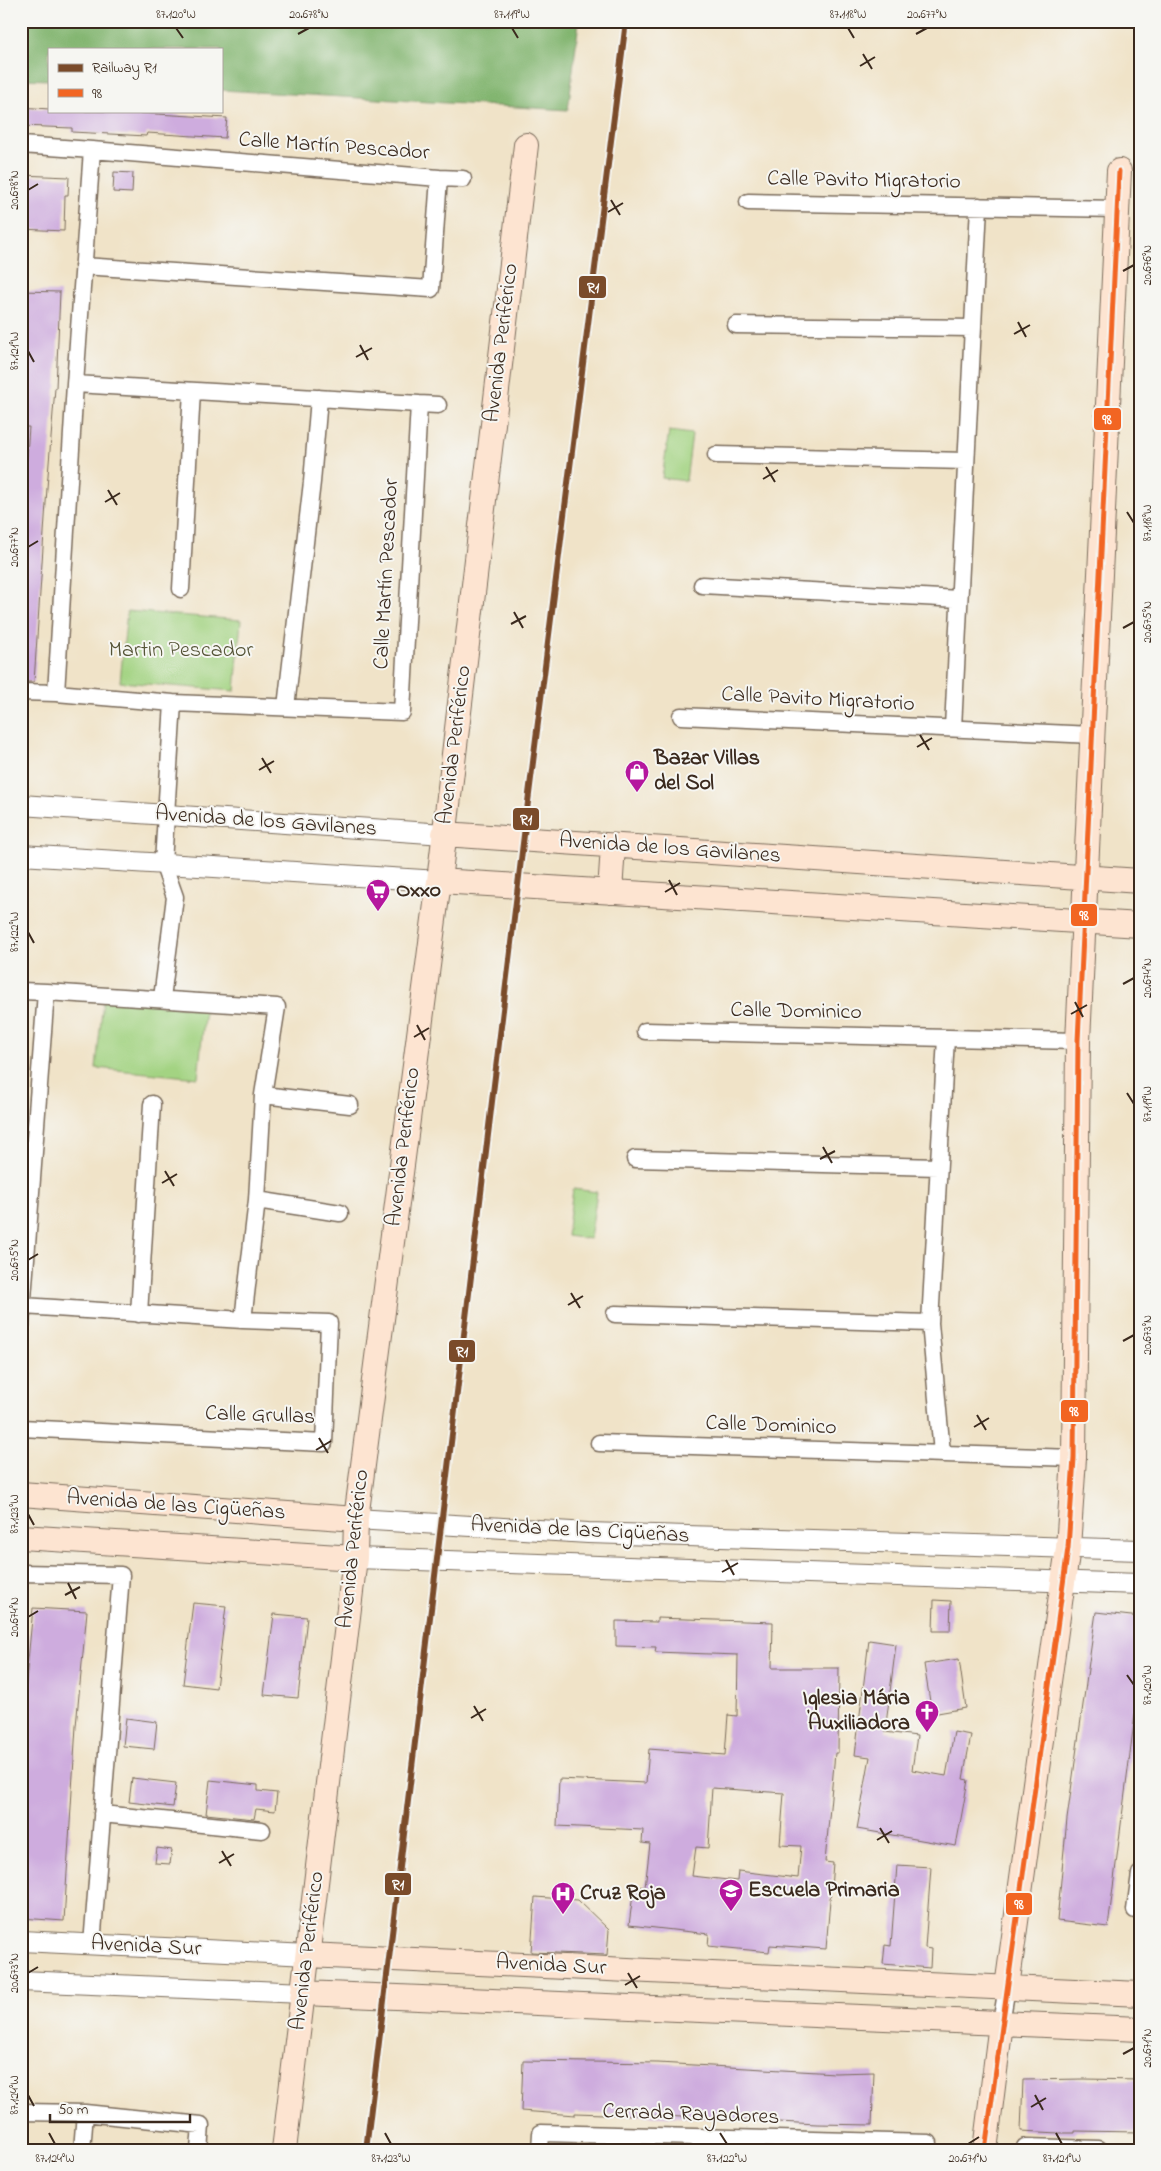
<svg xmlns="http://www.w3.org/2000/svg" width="1161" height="2171" viewBox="0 0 1161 2171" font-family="'Indie Flower',sans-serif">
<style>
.green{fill:#a3d382;stroke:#6f7e50}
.forest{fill:#82b570;stroke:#5e7047}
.building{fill:#ceacde;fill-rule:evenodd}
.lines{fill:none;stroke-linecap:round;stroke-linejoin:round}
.minor-casing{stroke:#7a6b5a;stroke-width:19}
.tertiary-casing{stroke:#7a6b5a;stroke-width:22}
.secondary-casing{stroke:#7a6b5a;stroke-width:26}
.minor{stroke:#fff;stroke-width:16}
.tertiary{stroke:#fff;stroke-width:20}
.secondary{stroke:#fde4d1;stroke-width:24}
.bus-1-casing{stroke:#f6f6f2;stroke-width:9}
.bus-1{stroke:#f26522;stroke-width:5}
.rail-1-casing{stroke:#f6f6f2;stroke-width:10}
.rail-1{stroke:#7a4b2a;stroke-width:6}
.ticks{fill:none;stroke:#3b2a1e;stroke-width:2}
.labels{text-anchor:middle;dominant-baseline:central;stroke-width:4;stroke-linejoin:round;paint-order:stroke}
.street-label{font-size:22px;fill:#3b2a1e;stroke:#f6f6f2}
.park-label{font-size:22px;fill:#555437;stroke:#f6f6f2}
.poi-label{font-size:22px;font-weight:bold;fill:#3b2a1e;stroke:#f6f6f2;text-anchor:start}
.line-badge{stroke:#f6f6f2;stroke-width:2}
.badge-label{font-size:14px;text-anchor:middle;font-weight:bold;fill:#fff}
.neatline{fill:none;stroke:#3b2a1e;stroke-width:2}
.ticks-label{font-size:12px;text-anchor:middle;fill:#3b2a1e}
</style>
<rect width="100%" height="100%" fill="#f6f6f2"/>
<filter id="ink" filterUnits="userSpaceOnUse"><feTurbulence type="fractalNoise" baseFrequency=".02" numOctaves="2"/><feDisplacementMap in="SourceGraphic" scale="10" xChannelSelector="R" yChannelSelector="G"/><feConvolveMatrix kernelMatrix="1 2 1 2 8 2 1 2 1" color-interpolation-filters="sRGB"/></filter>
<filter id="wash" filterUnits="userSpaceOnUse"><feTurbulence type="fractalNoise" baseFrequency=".0096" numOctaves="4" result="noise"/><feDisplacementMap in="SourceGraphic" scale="20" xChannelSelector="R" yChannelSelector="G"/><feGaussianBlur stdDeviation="1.12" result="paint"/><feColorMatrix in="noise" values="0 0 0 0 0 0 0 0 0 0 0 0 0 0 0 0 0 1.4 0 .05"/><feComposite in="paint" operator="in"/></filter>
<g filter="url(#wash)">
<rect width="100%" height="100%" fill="#f0e3c8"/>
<path class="green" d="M669 431 692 434 686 481 662 478Z
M127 611 241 620 235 691 120 682Z
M103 1000 205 1009 198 1078 96 1068Z
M573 1189 597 1192 590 1239 567 1236Z"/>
<path class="forest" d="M21 21H579L568 110 221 90V49H49V80L21 79Z"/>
<g id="blocks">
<path class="building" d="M21 107 49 109V111H103L227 118 225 138 147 133 146 136 110 134 72 132V128L21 126Z
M114 172 133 173 132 193 113 192Z
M21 175 69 177 68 195H65L64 231 21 229Z
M21 291 60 292 56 388H55L47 488 34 682H21V535L29 427H21Z
M934 1600 951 1601 950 1631H933Z
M193 1603 226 1606 216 1688 183 1684Z
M33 1608 87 1611 76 1726 64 1921 21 1918V1734Z
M1096 1612 1140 1617V1675L1108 1927 1057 1921 1067 1819Z
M274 1614 307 1617 298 1698 264 1695Z
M657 1618 773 1622 772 1668H839L838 1753H835L825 1862 833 1863 826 1949 770 1945 769 1952 708 1946 709 1934 629 1925 634 1886 645 1887 650 1844 642 1843 643 1830 557 1826 559 1779 646 1783 649 1749 725 1755 728 1715 737 1716 738 1655 655 1652 656 1647 616 1646V1621L657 1622ZM712 1788 784 1793 780 1845 801 1846 798 1878 738 1871 737 1881 692 1876 696 1847 708 1848Z
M869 1640 896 1644 885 1732 917 1736 912 1770 946 1776 954 1732 971 1735 963 1779 968 1780 956 1846 857 1829 870 1757 855 1755Z
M959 1659 966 1708 932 1714 924 1664Z
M126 1718 157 1722 154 1749 123 1746Z
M132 1778 176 1783 173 1807 129 1802Z
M210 1780 258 1785V1791L277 1793 275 1811 256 1809 254 1819 206 1814Z
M157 1848 172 1850 170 1864 155 1863Z
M897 1865 931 1867 925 1948 931 1949 930 1968 883 1964 885 1945 891 1946Z
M535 1897 578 1900 609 1930 607 1955 531 1952Z
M523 2061 658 2063 835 2073 874 2072 872 2125 817 2124 663 2116 575 2113V2115L521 2111Z
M1084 2079 1140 2080V2132L1075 2131V2133H1059L1021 2131 1023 2080Z"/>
</g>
</g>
<g filter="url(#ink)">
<use href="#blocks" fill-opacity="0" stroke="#7a6b5a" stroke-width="1"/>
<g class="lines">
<defs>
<path id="minor" d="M21 145 92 150
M439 178 463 179
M748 202 1118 209
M736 325 973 328
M75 384 419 404 402 712 173 703 56 693Z
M75 384 92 150 439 178 431 289 83 266
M419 404 438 405
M716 455 966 461
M702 585 959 599
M181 589 192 391
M21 692 56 693
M286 707 312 482 319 398
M681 716 1093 735
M953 728 979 206
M21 991 46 992
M162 998 175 897 163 863 173 703
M645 1031 1078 1041
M263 1095 350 1105
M635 1159 938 1167
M257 1200 340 1213
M23 1306 243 1320
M139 1314 152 1104
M615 1314 930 1323
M21 1325 46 992 277 1007 263 1095 257 1200 243 1320 329 1323 324 1443 21 1428
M599 1443 1074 1458
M942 1453 930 1323 946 1038
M21 1573 121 1575 92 1945
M102 1814 262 1830
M1135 1910 1140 1874
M1001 2023 1007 1987
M21 2112 85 2113 201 2125 199 2150
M1025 2147 1099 2149
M82 2150 85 2113
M540 2150 541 2133 929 2143"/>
<path id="tertiary" d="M21 805 444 834
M21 855 439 881
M356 1519 588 1533 1140 1550
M355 1558 1140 1584
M21 1941 308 1955
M21 1981 304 1993"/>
<path id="secondary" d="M444 834 1140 881
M439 881 1140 925
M610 892 613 846
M21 1494 356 1519
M21 1537 355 1558
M308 1955 1140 1994
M1007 1987 1059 1609 1068 1548 1074 1458 1078 1041 1119 171
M304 1993 1140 2029
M284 2150 355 1558 356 1519 439 881 526 145
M985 2150 1001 2023"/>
</defs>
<use href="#minor" class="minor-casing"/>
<use href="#tertiary" class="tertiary-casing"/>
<use href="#secondary" class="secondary-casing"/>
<use href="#minor" class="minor"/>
<use href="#tertiary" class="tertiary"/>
<use href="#secondary" class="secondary"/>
<defs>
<path id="bus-1" d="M985 2150 1068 1548 1074 1458 1078 1041 1119 171"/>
</defs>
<use href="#bus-1" class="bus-1-casing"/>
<use href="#bus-1" class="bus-1"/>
<defs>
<path id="rail-1" d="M366 2150 527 810 626 21"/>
</defs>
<use href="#rail-1" class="rail-1-casing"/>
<use href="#rail-1" class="rail-1"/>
</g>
</g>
<path class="ticks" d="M176 28 183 38M512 28 518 38M848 28 854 38M298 34 309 28M916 34 927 28M863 54 872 69M860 66 875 57M28 190 38 184M611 200 620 215M608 212 623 203M1123 271 1134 265M1018 322 1026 337M1014 334 1030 325M360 345 368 360M28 351 34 362M356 357 372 348M766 467 775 482M763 479 778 470M108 490 117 505M105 502 120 493M1127 512 1134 523M28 547 38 541M514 612 523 628M511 624 526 616M1123 628 1134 622M920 735 929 750M917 747 932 738M262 758 271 773M259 770 274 761M669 880 677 895M665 892 680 883M28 932 34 943M1123 984 1134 978M1075 1002 1083 1017M1071 1014 1087 1005M417 1025 425 1040M414 1037 429 1028M1127 1093 1134 1104M823 1147 832 1163M820 1159 835 1151M165 1171 174 1186M162 1183 177 1174M28 1260 38 1254M571 1293 580 1308M568 1305 583 1296M1123 1341 1134 1335M977 1415 986 1430M974 1427 989 1418M319 1438 328 1453M316 1450 331 1441M28 1514 34 1525M726 1560 734 1575M722 1572 738 1563M68 1583 76 1599M65 1595 80 1587M28 1617 38 1611M1127 1675 1134 1685M474 1706 483 1721M471 1718 486 1709M880 1828 889 1843M877 1840 892 1831M222 1851 231 1866M219 1863 234 1854M28 1973 38 1967M628 1973 637 1988M625 1985 640 1976M1123 2054 1134 2048M28 2095 34 2106M1035 2095 1043 2110M1031 2107 1046 2098M49 2133 55 2144M385 2133 391 2144M720 2133 727 2144M1056 2133 1062 2144M968 2144 979 2137"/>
<defs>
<symbol id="shop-pin" viewBox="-11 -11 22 30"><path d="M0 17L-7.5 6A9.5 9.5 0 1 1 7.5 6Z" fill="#b5179e" stroke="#f6f6f2"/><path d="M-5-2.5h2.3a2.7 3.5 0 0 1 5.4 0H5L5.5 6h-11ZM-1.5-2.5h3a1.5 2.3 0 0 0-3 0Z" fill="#fff"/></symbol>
<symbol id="supermarket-pin" viewBox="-11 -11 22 30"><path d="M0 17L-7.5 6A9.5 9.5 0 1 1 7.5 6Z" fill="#b5179e" stroke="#f6f6f2"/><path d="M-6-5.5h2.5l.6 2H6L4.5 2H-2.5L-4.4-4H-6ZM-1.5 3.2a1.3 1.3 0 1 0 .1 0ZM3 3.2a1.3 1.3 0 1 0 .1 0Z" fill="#fff"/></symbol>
<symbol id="church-pin" viewBox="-11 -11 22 30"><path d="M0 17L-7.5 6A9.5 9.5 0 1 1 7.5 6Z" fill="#b5179e" stroke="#f6f6f2"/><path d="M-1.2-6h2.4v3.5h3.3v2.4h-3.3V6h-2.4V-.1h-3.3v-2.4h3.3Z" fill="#fff"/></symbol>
<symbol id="school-pin" viewBox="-11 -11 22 30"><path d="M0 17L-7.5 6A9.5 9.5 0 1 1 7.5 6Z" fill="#b5179e" stroke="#f6f6f2"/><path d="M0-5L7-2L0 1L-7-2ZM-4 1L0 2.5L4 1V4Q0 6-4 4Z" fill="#fff"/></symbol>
<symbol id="hospital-pin" viewBox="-11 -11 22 30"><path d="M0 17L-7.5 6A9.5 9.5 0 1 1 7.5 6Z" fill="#b5179e" stroke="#f6f6f2"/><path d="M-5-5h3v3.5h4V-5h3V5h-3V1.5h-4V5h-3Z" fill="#fff"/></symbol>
</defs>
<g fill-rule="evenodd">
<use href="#shop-pin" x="623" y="758" width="28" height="38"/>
<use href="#supermarket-pin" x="364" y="877" width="28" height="38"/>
<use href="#church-pin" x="913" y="1698" width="28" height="38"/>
<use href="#school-pin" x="717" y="1877" width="28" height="38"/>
<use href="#hospital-pin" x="549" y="1880" width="28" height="38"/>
</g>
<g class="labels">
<g class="street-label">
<text transform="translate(334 147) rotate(4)">Calle Martín Pescador</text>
<text transform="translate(864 181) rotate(1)">Calle Pavito Migratorio</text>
<text transform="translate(502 343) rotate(-83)">Avenida Periférico</text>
<text transform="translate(387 574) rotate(-87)">Calle Martín Pescador</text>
<text transform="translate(818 700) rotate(3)">Calle Pavito Migratorio</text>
<text transform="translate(455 745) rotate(-83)">Avenida Periférico</text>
<text transform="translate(266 822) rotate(4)">Avenida de los Gavilanes</text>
<text transform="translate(670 849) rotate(4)">Avenida de los Gavilanes</text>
<text transform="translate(796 1012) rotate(1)">Calle Dominico</text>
<text transform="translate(404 1147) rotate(-83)">Avenida Periférico</text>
<text transform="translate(260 1416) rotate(2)">Calle Grullas</text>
<text transform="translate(771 1426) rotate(2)">Calle Dominico</text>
<text transform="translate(176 1506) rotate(4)">Avenida de las Cigüeñas</text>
<text transform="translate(580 1531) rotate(3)">Avenida de las Cigüeñas</text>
<text transform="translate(354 1549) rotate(-84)">Avenida Periférico</text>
<text transform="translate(146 1947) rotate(3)">Avenida Sur</text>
<text transform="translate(308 1951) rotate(-83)">Avenida Periférico</text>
<text transform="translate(551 1966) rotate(3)">Avenida Sur</text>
<text transform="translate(691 2115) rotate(2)">Cerrada Rayadores</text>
</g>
<g class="park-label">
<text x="181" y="651">Martin Pescador</text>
</g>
<g class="poi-label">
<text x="654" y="759">Bazar Villas<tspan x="654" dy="25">del Sol</tspan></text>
<text x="396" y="891">Oxxo</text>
<text x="910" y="1699" text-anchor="end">Iglesia Mária<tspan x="910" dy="25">Auxiliadora</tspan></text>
<text x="748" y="1891">Escuela Primaria</text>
<text x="580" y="1894">Cruz Roja</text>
</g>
</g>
<g class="line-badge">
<rect x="578" y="275" width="29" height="24" rx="5" fill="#7a4b2a"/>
<rect x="1093" y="407" width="29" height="24" rx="5" fill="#f26522"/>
<rect x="512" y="807" width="28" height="24" rx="5" fill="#7a4b2a"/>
<rect x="1070" y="903" width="28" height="24" rx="5" fill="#f26522"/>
<rect x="448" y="1339" width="28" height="24" rx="5" fill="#7a4b2a"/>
<rect x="1060" y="1399" width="29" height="24" rx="5" fill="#f26522"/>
<rect x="384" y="1872" width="28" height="24" rx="5" fill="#7a4b2a"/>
<rect x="1005" y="1892" width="28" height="24" rx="5" fill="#f26522"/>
</g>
<g class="badge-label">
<text x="593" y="292">R1</text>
<text x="1107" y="424">98</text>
<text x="526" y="824">R1</text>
<text x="1084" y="920">98</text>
<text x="462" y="1356">R1</text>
<text x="1074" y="1416">98</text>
<text x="398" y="1889">R1</text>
<text x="1019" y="1909">98</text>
</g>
<rect width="1161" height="2171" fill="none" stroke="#f6f6f2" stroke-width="55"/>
<rect x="48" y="48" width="175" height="65" fill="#f6f6f2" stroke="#aba49d"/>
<rect x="58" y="64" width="25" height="8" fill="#7a4b2a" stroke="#aba49d"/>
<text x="92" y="72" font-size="15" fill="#3b2a1e">Railway R1</text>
<rect x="58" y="89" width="25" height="8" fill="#f26522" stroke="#aba49d"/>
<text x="92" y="98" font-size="15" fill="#3b2a1e">98</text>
<path d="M50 2114v8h140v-8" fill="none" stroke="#3b2a1e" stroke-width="2.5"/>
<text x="58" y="2114" font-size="15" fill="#3b2a1e" stroke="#f6f6f2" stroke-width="4" paint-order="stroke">50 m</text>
<rect x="28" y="28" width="1106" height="2116" class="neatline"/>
<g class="ticks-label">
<text x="176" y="18">87.120°W</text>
<text x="309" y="18">20.678°N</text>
<text x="512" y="18">87.119°W</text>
<text x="848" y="18">87.118°W</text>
<text x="927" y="18">20.677°N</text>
<text transform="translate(14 190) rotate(-90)" y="4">20.678°N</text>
<text transform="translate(1147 265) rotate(-90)" y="4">20.676°N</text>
<text transform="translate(14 351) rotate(-90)" y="4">87.121°W</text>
<text transform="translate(1147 523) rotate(-90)" y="4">87.118°W</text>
<text transform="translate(14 547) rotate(-90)" y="4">20.677°N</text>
<text transform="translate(1147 622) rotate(-90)" y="4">20.675°N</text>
<text transform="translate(14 932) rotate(-90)" y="4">87.122°W</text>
<text transform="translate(1147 978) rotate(-90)" y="4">20.674°N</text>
<text transform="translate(1147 1104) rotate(-90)" y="4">87.119°W</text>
<text transform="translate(14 1260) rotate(-90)" y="4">20.675°N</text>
<text transform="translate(1147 1335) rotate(-90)" y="4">20.673°N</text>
<text transform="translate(14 1514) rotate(-90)" y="4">87.123°W</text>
<text transform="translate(14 1617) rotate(-90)" y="4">20.674°N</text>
<text transform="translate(1147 1685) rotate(-90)" y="4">87.120°W</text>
<text transform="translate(14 1973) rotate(-90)" y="4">20.673°N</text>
<text transform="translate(1147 2048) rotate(-90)" y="4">20.671°N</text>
<text transform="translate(14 2095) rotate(-90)" y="4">87.124°W</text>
<text x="55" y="2162">87.124°W</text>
<text x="391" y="2162">87.123°W</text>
<text x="727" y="2162">87.122°W</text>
<text x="968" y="2162">20.671°N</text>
<text x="1062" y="2162">87.121°W</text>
</g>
</svg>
